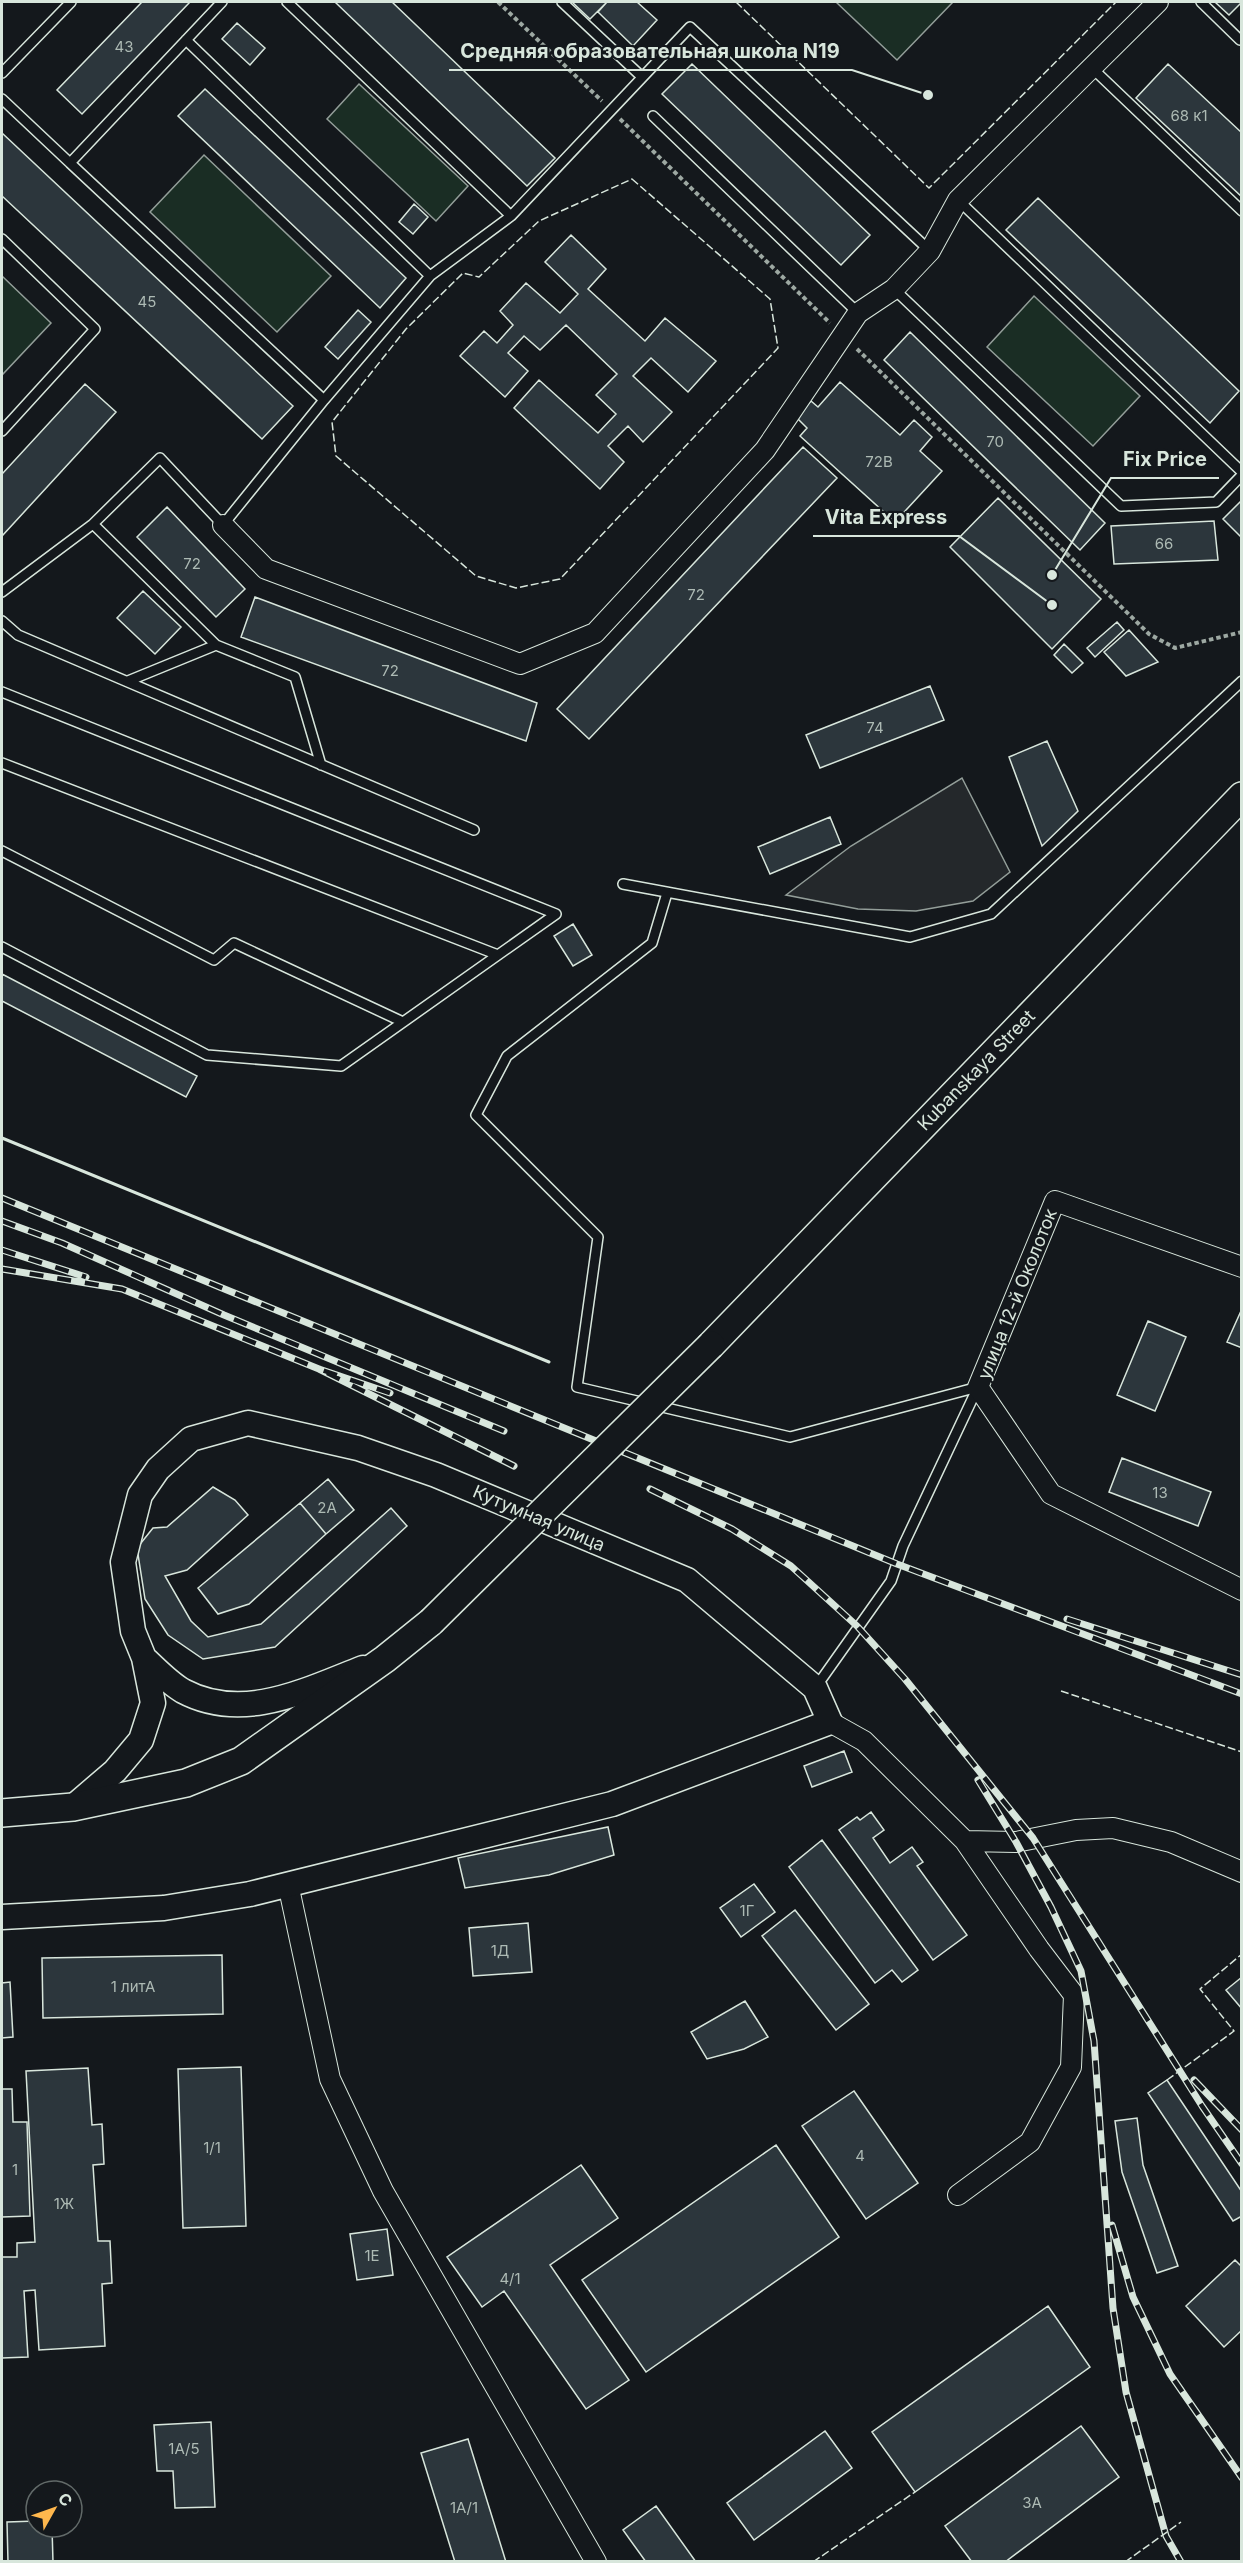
<svg xmlns="http://www.w3.org/2000/svg" width="1243" height="2563" viewBox="0 0 1243 2563" font-family="Inter,sans-serif">
<style>
.green{fill:#1a2d24;stroke:#939e99;stroke-width:1.5}
.parking{fill:#24282b;stroke:#939e99;stroke-width:1.5}
.building{fill:#2c363c;stroke:#d8e6dc;stroke-width:1.5}
.lines{fill:none;stroke-linecap:round;stroke-linejoin:round}
.service-casing{stroke:#d8e6dc;stroke-width:12}
.minor-casing{stroke:#d8e6dc;stroke-width:22}
.tertiary-casing{stroke:#d8e6dc;stroke-width:27}
.secondary-casing{stroke:#d8e6dc;stroke-width:30}
.path{stroke:#9da8a2;stroke-width:4;stroke-dasharray:4.5 3;stroke-linecap:butt}
.service{stroke:#14181c;stroke-width:9}
.minor{stroke:#14181c;stroke-width:20}
.tertiary{stroke:#14181c;stroke-width:24}
.secondary{stroke:#14181c;stroke-width:27}
.rail-casing{stroke:#d8e6dc;stroke-width:7}
.rail{stroke:#14181c;stroke-width:4.5;stroke-dasharray:14;stroke-linecap:butt}
.secondary-bridge-casing{stroke:#d8e6dc;stroke-width:30;stroke-linecap:butt}
.secondary-bridge{stroke:#14181c;stroke-width:27}
.fence{stroke:#d8e6dc;stroke-width:1.5;stroke-dasharray:8 3;stroke-linecap:butt}
.wall{stroke:#d8e6dc;stroke-width:3}
.labels{text-anchor:middle;dominant-baseline:central;stroke-width:4.5;stroke-linejoin:round;paint-order:stroke}
.number-label{font-size:15px;fill:#adbab4}
.street-label{font-size:18px;fill:#d8e6dc;stroke:#14181c}
.leader{fill:none;stroke:#d8e6dc;stroke-width:2}
.callout-dot{fill:#d8e6dc;stroke:#14181c;stroke-width:2}
.callout-label{font-size:20px;text-anchor:middle;font-weight:bold;fill:#d8e6dc;stroke:#14181c;stroke-width:4.5;stroke-linejoin:round;paint-order:stroke}
</style>
<rect width="100%" height="100%" fill="#14181c"/>
<path class="green" d="M836 2H953L897 60Z
M359 84 468 186 436 221 327 119Z
M204 155 331 276 277 332 150 212Z
M2 276 51 323 2 375Z
M1034 296 1140 396 1093 446 987 347Z"/>
<path class="parking" d="M962 778 1010 872 973 901 916 911 858 909 786 895 851 846Z"/>
<path class="building" d="M142 2H190L82 114 57 90Z
M335 2H392L555 158 527 186Z
M572 2H607L590 19Z
M607 2H637L657 20 633 46 598 12Z
M1215 2H1242L1229 15Z
M237 23 265 48 250 65 222 39Z
M692 64 870 235 841 265 662 94Z
M1168 64 1242 133V197L1136 98Z
M205 89 406 278 380 308 178 116Z
M2 133 293 406 262 439 2 196Z
M1038 198 1239 391 1210 423 1006 230Z
M414 204 428 217 413 234 399 222Z
M571 235 606 269 588 289 645 341 665 318 716 361 688 392 651 358 633 376 672 412 643 442 628 426 608 446 624 462 600 489 514 408 539 380 598 433 616 414 596 395 617 374 566 325 540 350 524 336 508 353 528 371 505 397 460 356 484 331 497 343 513 325 500 311 526 283 560 313 578 294 545 262Z
M358 310 371 322 338 359 325 347Z
M910 332 1105 523 1080 550 884 360Z
M840 382 900 435 914 420 932 437 920 451 942 471 895 522 800 436 807 428 796 417 811 401 818 407Z
M85 384 116 412 2 536V474Z
M803 447 837 478 589 739 557 709Z
M998 498 1101 599 1052 649 950 547Z
M1242 500V538L1223 519Z
M167 507 245 589 216 617 137 537Z
M1214 521 1218 560 1114 564 1111 526Z
M143 591 181 627 155 654 117 618Z
M255 597 537 703 526 741 241 637Z
M1117 622 1124 630 1095 657 1087 648Z
M1129 630 1158 662 1126 676 1104 652Z
M1064 644 1083 663 1072 673 1054 655Z
M930 686 944 720 820 768 806 735Z
M1047 741 1078 811 1042 846 1009 757Z
M830 817 841 844 770 874 758 847Z
M573 924 592 955 573 966 554 936Z
M2 974 197 1076 186 1097 2 1001Z
M1241 1311H1242V1348L1227 1342Z
M1148 1321 1186 1337 1155 1411 1117 1395Z
M1122 1458 1211 1492 1198 1526 1109 1492Z
M328 1479 354 1510 326 1534 300 1503Z
M213 1487 235 1500 248 1515 187 1570 165 1576 191 1621 208 1637 261 1624 391 1508 407 1526 275 1647 203 1659 168 1635 145 1599 137 1548 153 1528 167 1527Z
M300 1503 326 1534 249 1604 218 1614 198 1588Z
M844 1751 852 1772 812 1787 804 1766Z
M871 1812 884 1830 873 1838 890 1863 912 1847 923 1862 917 1866 967 1935 933 1960 839 1830 857 1817 860 1820Z
M608 1827 614 1855 549 1875 465 1888 458 1858Z
M822 1840 918 1970 902 1982 892 1970 875 1983 789 1867Z
M754 1884 775 1912 741 1937 720 1908Z
M795 1910 869 2004 836 2030 762 1936Z
M528 1923 532 1972 473 1976 469 1928Z
M222 1955 223 2014 43 2018 42 1958Z
M1242 1977V2009L1226 1990Z
M10 1982 13 2037 2 2038V1983Z
M745 2001 768 2037 744 2049 707 2059 691 2032Z
M241 2067 246 2226 183 2228 178 2069Z
M88 2068 92 2125 102 2124 104 2164 93 2165 98 2241H110L112 2283 102 2284 105 2346 39 2350 35 2290 24 2291 28 2357 2 2358V2257H17V2243L35 2242 26 2071Z
M1167 2080 1242 2192V2216L1233 2221 1148 2093Z
M2 2089H12L13 2122H27L30 2216 2 2217Z
M854 2091 918 2183 866 2219 802 2126Z
M1137 2118 1143 2165 1178 2266 1157 2273 1122 2172 1115 2121Z
M776 2145 839 2237 646 2372 582 2280Z
M581 2165 618 2218 550 2265 629 2380 586 2409 504 2291 482 2307 447 2257Z
M387 2229 393 2275 357 2280 350 2234Z
M1235 2260 1242 2267V2330L1224 2347 1186 2306Z
M1048 2306 1090 2367 915 2492 872 2432Z
M211 2422 215 2507 175 2508 173 2471H157L154 2425Z
M1081 2426 1119 2477 1005 2562H972L945 2526Z
M825 2431 852 2468 754 2540 727 2503Z
M468 2439 506 2562H455L421 2453Z
M656 2506 696 2562H646L623 2530Z
M36 2521V2527H52L53 2562H8L7 2522Z"/>
<g class="lines">
<defs>
<path id="service" d="M222 2 70 163 324 400
M287 2 511 216
M562 2 642 77
M1201 2 1240 40 1242 38
M186 40 430 276
M1091 67 1242 211
M2 73 71 2
M2 99 70 163
M653 116 858 313
M958 200 1242 472
M2 239 95 329 2 431
M894 289 1121 506 1216 502 1242 475
M2 592 93 524
M2 621 18 635 474 830
M216 645 93 524 160 458 223 525 324 400 430 276 511 216 690 27 930 251
M128 681 216 645 295 677 321 765
M2 692 556 914 341 1066 207 1055 2 947
M2 763 498 955
M2 851 214 960 234 943 403 1022
M623 884 910 937 991 914 1242 681
M667 893 652 943 507 1056 476 1115 598 1237 577 1387 790 1437 978 1387
M816 1687 891 1581 903 1546 978 1387"/>
<path id="minor" d="M223 525 266 569 520 664 595 633 765 450 858 313 894 289 930 251 958 200 1158 2
M1242 1267 1055 1201 978 1387 1051 1494 1242 1590
M830 1722 864 1741 965 1841 1016 1842 1076 1830 1113 1828 1171 1842 1242 1872
M288 1884 330 2079 383 2191 596 2562
M958 2195 1030 2142 1071 2067 1074 1995 1039 1949 965 1841"/>
<path id="tertiary" d="M144 1658C156 1669 169 1683 183 1691 243 1723 306 1690 363 1668
M2 1917 164 1908 250 1894 612 1804 830 1722 815 1688 687 1580 436 1475 358 1448 248 1423 191 1439 158 1469 140 1495 123 1562 133 1631 144 1658 153 1703 141 1740 115 1771 73 1807"/>
<path id="secondary" d="M711 1345 1242 796
M2 1813 73 1807 186 1783 241 1761 385 1659 431 1622"/>
</defs>
<use href="#service" class="service-casing"/>
<use href="#minor" class="minor-casing"/>
<use href="#tertiary" class="tertiary-casing"/>
<use href="#secondary" class="secondary-casing"/>
<path class="path" d="M498 2 602 101
M620 119 830 323
M857 349 1149 634 1175 648 1242 632"/>
<use href="#service" class="service"/>
<use href="#minor" class="minor"/>
<use href="#tertiary" class="tertiary"/>
<use href="#secondary" class="secondary"/>
<defs>
<path id="rail" d="M2 1198 897 1564 1242 1694
M2 1221 62 1243 224 1315 504 1431
M2 1250 86 1277
M2 1269 122 1289 319 1369
M390 1393 319 1369 514 1466
M650 1489 732 1529 791 1566 857 1626 905 1679 1033 1838 1202 2106 1242 2164
M1067 1619 1242 1675
M978 1780 1016 1842 1051 1907 1081 1971 1094 2041 1113 2308 1126 2392 1166 2536 1181 2562
M1194 2080 1242 2130
M1112 2225 1133 2297 1170 2374 1242 2478"/>
</defs>
<use href="#rail" class="rail-casing"/>
<use href="#rail" class="rail"/>
<defs>
<path id="secondary-bridge" d="M431 1622 711 1345"/>
</defs>
<use href="#secondary-bridge" class="secondary-bridge-casing"/>
<use href="#secondary-bridge" class="secondary-bridge"/>
<path class="fence" d="M736 2 929 188 1116 2
M632 179 770 299 778 348 560 579 516 588 476 576 336 456 332 422 406 329 463 273 479 277 539 221Z
M1061 1691 1242 1752
M1167 2080 1234 2031 1200 1989 1242 1954
M813 2562 915 2492
M1125 2562 1181 2522"/>
<path class="wall" d="M2 1138 549 1362"/>
</g>
<g class="labels">
<g class="number-label">
<text x="124" y="46">43</text>
<text x="1189" y="115">68 к1</text>
<text x="147" y="301">45</text>
<text x="995" y="441">70</text>
<text x="879" y="461">72В</text>
<text x="1164" y="543">66</text>
<text x="192" y="563">72</text>
<text x="696" y="594">72</text>
<text x="390" y="670">72</text>
<text x="875" y="727">74</text>
<text x="1160" y="1492">13</text>
<text x="327" y="1507">2А</text>
<text x="747" y="1910">1Г</text>
<text x="500" y="1950">1Д</text>
<text x="133" y="1986">1 литА</text>
<text x="212" y="2147">1/1</text>
<text x="860" y="2155">4</text>
<text x="15" y="2169">1</text>
<text x="64" y="2203">1Ж</text>
<text x="372" y="2255">1Е</text>
<text x="510" y="2278">4/1</text>
<text x="184" y="2448">1А/5</text>
<text x="1032" y="2502">3А</text>
<text x="464" y="2507">1А/1</text>
</g>
<g class="street-label">
<text transform="translate(976 1070) rotate(-46)">Kubanskaya Street</text>
<text transform="translate(1017 1294) rotate(-68)">улица 12-й Околоток</text>
<text transform="translate(539 1518) rotate(23)">Кутумная улица</text>
</g>
</g>
<path class="leader" d="M928 95L852 70H449M1052 575L1111 478H1219M1052 605L959 536H813"/>
<g class="callout-dot">
<circle cx="928" cy="95" r="6"/>
<circle cx="1052" cy="575" r="6"/>
<circle cx="1052" cy="605" r="6"/>
</g>
<g class="callout-label">
<text x="650" y="58">Средняя образовательная школа N19</text>
<text x="1165" y="466">Fix Price</text>
<text x="886" y="524">Vita Express</text>
</g>
<rect width="1243" height="2563" fill="none" stroke="#d8e6dc" stroke-width="6"/>
<g transform="translate(54 2509) rotate(50)"><circle r="28" fill="#14181c" stroke="#626a69" stroke-width="1.5"/>
<path d="M0-4.5L10 22L0 15L-10 22Z" fill="#ffb74d"/>
<text y="-9" font-size="16" font-weight="bold" text-anchor="middle" fill="#d8e6dc">С</text>
</g>
</svg>
